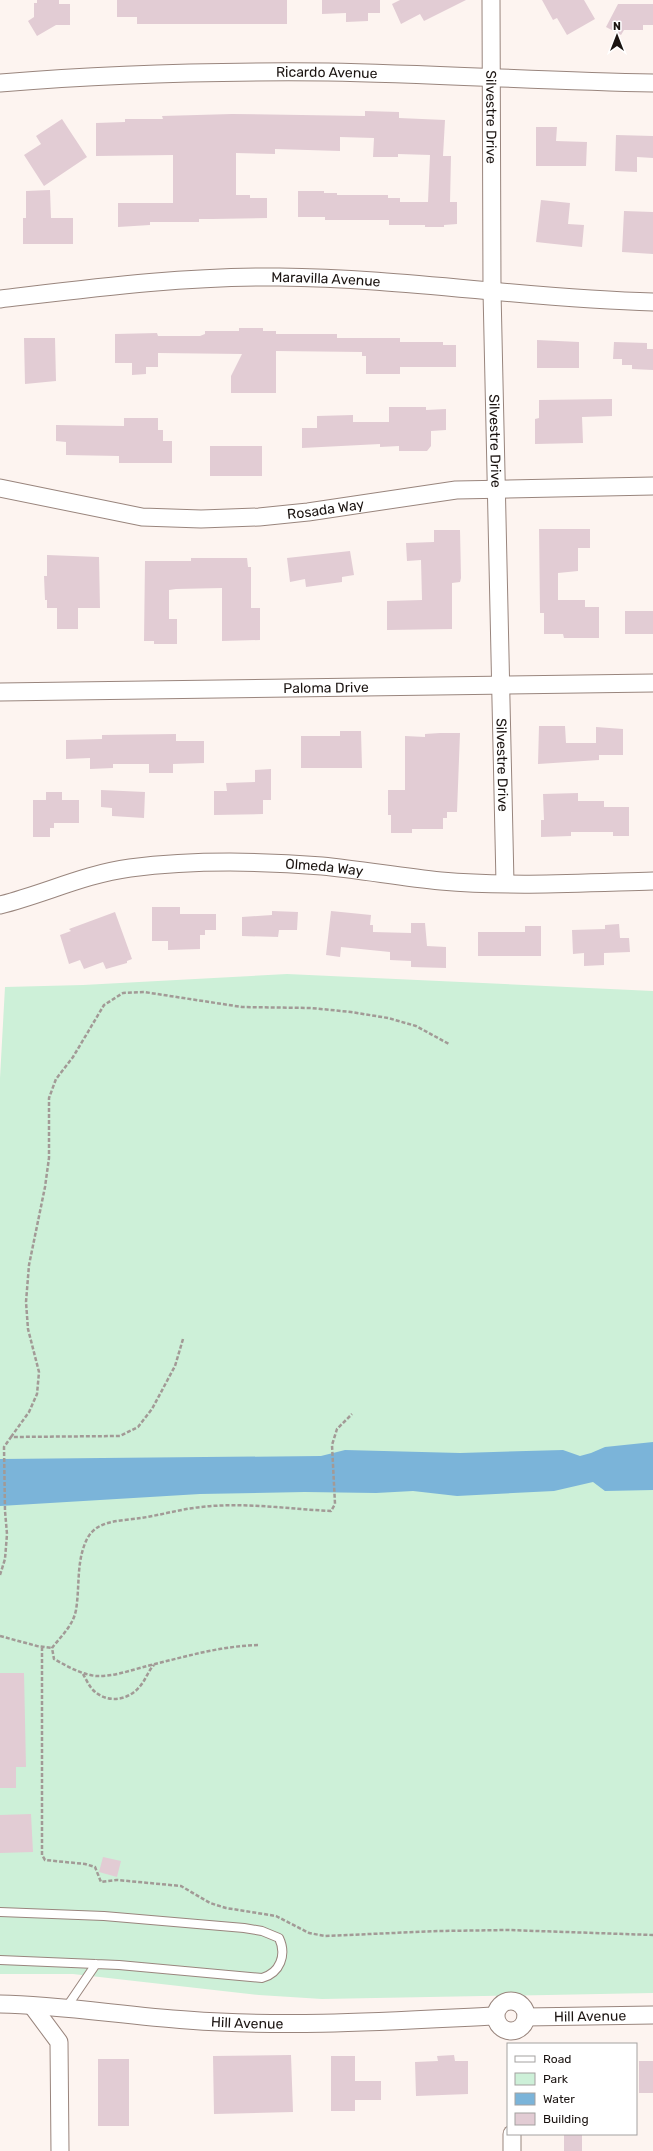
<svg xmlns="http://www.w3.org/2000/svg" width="653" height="2151" viewBox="0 0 653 2151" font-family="Rubik,sans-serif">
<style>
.green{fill:#cdf0d8}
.water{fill:#7bb4d9}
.building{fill:#e2ccd4}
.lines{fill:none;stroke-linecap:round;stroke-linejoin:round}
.service-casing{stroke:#99857d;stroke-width:10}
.minor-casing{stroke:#99857d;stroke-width:19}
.path{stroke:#a29a96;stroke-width:2.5;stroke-dasharray:4 2;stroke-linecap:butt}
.service{stroke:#fff;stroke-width:8}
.minor{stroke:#fff;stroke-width:17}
.labels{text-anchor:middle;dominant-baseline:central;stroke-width:4;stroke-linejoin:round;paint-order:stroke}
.street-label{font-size:14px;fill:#1b1411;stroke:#fff}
</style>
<rect width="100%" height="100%" fill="#fdf4f0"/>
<path class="green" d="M287 974 653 991V1993L322 1999 259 1995 73 1974H0V1078L5 987 83 985Z"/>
<path class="water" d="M653 1442V1490L605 1491 593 1482 554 1491 457 1496 413 1491 376 1493 305 1492 200 1494 0 1506V1459L321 1456 345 1450 460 1453 563 1450 580 1456 591 1453 605 1447Z"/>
<path class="building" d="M37 0H59V4H70V25H56L37 36 28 21 34 17V3H37Z
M117 0H287V24H137V17H117Z
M322 0H380V13H368V21L346 22V13L322 14Z
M400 0H466L424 21 420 14 401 24 392 4Z
M542 0H584L595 19 567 35 557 18 553 20Z
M618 4H653V25H643V30H624L621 35 606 27Z
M365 111 399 112V118L445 120 443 156H451L450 202H457V224L444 225V227H425V225H389V220H325V217H298V191H324V193H337V195H388V198H400V202H428L430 155 398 154V157H373L374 138 340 137V151L275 149V154L236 153V195H250V198H267V218L212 219H199V222H150V225L118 227V203H173V155L96 156V123L125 122V119H163L162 116 232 114 365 116Z
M62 119 87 157 44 186 24 155 41 144 36 136Z
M536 127H557L556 141 587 142 586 166H536Z
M616 135 653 136V158L637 157V172L615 171Z
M50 190 51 218H73V244H23V218H26V191Z
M541 200 570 203 568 224 584 225 582 247 536 242Z
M624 211 653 212V254L622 252Z
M239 328H263V331H276V334H337V338H400V342H443V345H456V367H400V374H366V356H362V352L276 351V393H231V376L242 354 158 353V367H146V374L132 375V363H115V334L157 333 158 336H200L205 334V331H239Z
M24 338H55L56 381 25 384Z
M537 340 579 342V368H537Z
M614 342 647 343V349H653V370L632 369V365H622V359H613Z
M612 399V416L582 417 583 443 535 444V419L539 418V400Z
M389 407H426V410L446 409V430L431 431V446L427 451H399V446L380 447V444L302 448V428H317V416L353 415V422H389Z
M124 418H158V430H163V441H172V463H119V456L66 455V442L56 441V425L124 426Z
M210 446H262V476H210Z
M539 529H590V548H578V571L558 573V600H585V607H599V638H564L563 634H544V613H540Z
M434 530H460L461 578 460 582 452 583V629L387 630V601L422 600 421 560 407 561 406 543 434 542Z
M350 551 354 575 342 577V582L306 587 305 579 290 582 287 558Z
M47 555 99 557 100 608H78V629H57V608H47V600H45L44 576H47Z
M191 558H247L248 567H251V608H260V640L222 641V588L176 589 169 590V619H177V644H154V641H144L145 561H191Z
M625 611H653V634H625Z
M539 726H565L566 743H596V727L623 729V755H599V760L538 764Z
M340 731H361L362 768H301V736H340Z
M440 733H460L457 812H447V818H443V829H412V833H391V815H388V790H405V736L425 737V734Z
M176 734V741H204V763L173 764V773H149V764H113V768L90 769V758L66 759V740L102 739V735Z
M271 769V800H263V814L214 815V791H227L226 783 255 782V770Z
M101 790 145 792 144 818 112 816V808L101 807Z
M46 792H62V800H79V823H54V828H50V837H33V800H46Z
M578 793V801H604V807H629V836H613V832H571V836L541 837V820H544L543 794Z
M152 907H180V914H216V930H205V935H200V949L168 950V941H152Z
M272 911 298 912 297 930H279L278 937 242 936V917L272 915Z
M331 911 371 915 370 925H373V932L411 933V923H425L427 946 446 947V968L411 967V961L390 960V952L341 947 340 957 326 955Z
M115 912 132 959 127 961V963L106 969 103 962 84 969 80 960 69 964 60 935 71 931 69 929Z
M619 924 620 938H629L630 952 604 953V965L584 966V953L573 954 572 930 605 929V925Z
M525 926H541V956H478V932H525Z
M0 1673H24L26 1767H16V1788H0Z
M31 1814 33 1852 0 1853V1815Z
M103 1857 121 1861 117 1877 99 1872Z
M291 2055 293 2112 214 2114 213 2056Z
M454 2055 455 2061H468V2094L416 2096 415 2062 438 2061 437 2056Z
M331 2056H355V2081H381V2100H355V2111H331Z
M98 2059H129V2126H98Z
M639 2061H653V2093H639Z
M564 2134H582V2151H564Z"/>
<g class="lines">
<defs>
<path id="service" d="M0 1912 104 1916 244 1928 262 1931 279 1938C287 1955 280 1973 262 1978L119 1965 0 1960
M66 2008 96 1964"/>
<g id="minor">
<path id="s1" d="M491 0 492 291 505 883"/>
<path id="s2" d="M0 83C109 74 219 71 328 72 436 74 545 81 653 83"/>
<path id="s3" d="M0 299C93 288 185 276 279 277 404 278 528 299 653 302"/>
<path id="s4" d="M0 488 142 517 201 519 259 517 308 512 456 490 653 486"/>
<path id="s5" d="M0 692 653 683"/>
<path id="s6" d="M0 905C44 894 85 874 130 868 193 860 260 861 322 866 362 870 401 877 441 881 511 887 583 883 653 881"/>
<circle cx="511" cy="2016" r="15"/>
<path id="s7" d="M0 2004C63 2005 124 2016 187 2020 289 2028 392 2021 495 2016"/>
<path d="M33 2007 59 2042 60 2151"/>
<path id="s8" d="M526 2017 653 2015"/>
<path d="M512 2134V2151"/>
</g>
</defs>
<use href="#service" class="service-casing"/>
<use href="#minor" class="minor-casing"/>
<path class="path" d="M11 1437 29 1412 37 1394 39 1372 28 1329 26 1302 29 1265 45 1187 49 1158V1098L56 1079 73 1057 104 1005 123 993 144 992 242 1007 311 1008 351 1012 388 1018 416 1026 449 1044
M0 1575 5 1559 7 1534 5 1511 4 1447 11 1437 120 1436 138 1427 152 1409 175 1366 183 1339
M0 1636 37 1646 52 1648
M258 1645C220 1646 184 1657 147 1666 132 1670 112 1677 96 1676 80 1674 67 1666 54 1659L52 1648C61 1636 73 1626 76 1610 80 1586 76 1561 87 1539 97 1519 123 1521 141 1518 161 1515 181 1509 201 1507 244 1502 288 1509 331 1511L335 1504 332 1445 337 1429 352 1414
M42 1647V1855L45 1860 85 1864 95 1867 101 1882 117 1880 181 1886 210 1903 226 1908 276 1916 309 1933 325 1936 438 1931 508 1930 653 1935
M83 1674C86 1679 89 1686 93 1690 107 1704 129 1701 141 1685 146 1679 148 1671 154 1665"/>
<use href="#service" class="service"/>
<use href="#minor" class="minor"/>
</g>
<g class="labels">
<g class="street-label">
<text stroke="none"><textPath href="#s2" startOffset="327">Ricardo Avenue</textPath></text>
<text stroke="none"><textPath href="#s1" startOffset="117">Silvestre Drive</textPath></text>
<text stroke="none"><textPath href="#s3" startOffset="327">Maravilla Avenue</textPath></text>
<text stroke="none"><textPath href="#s1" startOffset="441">Silvestre Drive</textPath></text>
<text stroke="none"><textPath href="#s4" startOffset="329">Rosada Way</textPath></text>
<text stroke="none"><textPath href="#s5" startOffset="326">Paloma Drive</textPath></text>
<text stroke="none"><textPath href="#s1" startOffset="765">Silvestre Drive</textPath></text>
<text stroke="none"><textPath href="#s6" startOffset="330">Olmeda Way</textPath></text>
<text stroke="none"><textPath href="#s8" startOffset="64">Hill Avenue</textPath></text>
<text stroke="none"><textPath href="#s7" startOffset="248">Hill Avenue</textPath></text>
</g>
</g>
<rect x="507" y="2043" width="130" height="92" fill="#ffffff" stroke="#a4a1a0"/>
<rect x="515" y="2056" width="20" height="6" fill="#ffffff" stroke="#a4a1a0"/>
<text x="543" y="2063" font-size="12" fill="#1b1411">Road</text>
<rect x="515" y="2073" width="20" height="12" fill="#cdf0d8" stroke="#a4a1a0"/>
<text x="543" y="2083" font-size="12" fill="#1b1411">Park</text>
<rect x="515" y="2093" width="20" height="12" fill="#7bb4d9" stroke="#a4a1a0"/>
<text x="543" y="2103" font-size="12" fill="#1b1411">Water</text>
<rect x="515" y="2113" width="20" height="12" fill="#e2ccd4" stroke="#a4a1a0"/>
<text x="543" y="2123" font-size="12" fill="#1b1411">Building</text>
<g transform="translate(617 36)" stroke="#ffffff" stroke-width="3" paint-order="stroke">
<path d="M0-3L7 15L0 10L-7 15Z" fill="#1b1411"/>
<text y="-6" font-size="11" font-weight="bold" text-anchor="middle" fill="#1b1411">N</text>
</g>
</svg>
